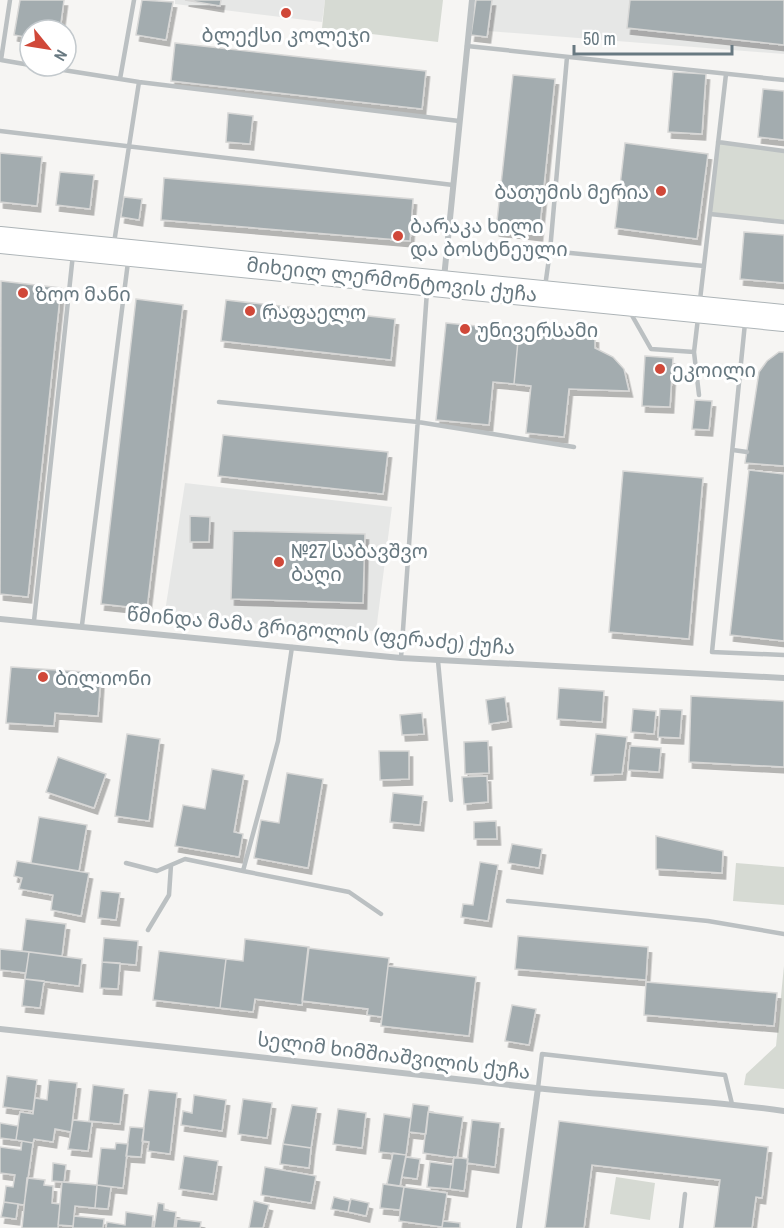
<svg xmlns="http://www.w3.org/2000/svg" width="784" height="1228" viewBox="0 0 784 1228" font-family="'Archivo Narrow','Noto Sans Georgian',sans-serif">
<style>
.built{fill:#e6e7e6}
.green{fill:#d6dad3}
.building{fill:#a3acaf;stroke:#d7d7d6;stroke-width:1.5;filter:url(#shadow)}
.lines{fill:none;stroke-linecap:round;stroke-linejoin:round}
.secondary-casing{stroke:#adb4b7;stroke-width:28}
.lane{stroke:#bbc0c2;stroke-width:4.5}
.street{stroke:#bbc0c2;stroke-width:6}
.secondary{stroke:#fff;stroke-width:26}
.poi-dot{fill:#d04839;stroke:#fff;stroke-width:2}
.labels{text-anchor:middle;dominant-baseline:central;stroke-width:6;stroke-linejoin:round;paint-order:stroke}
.poi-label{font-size:20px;fill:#687981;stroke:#fff;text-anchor:start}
.street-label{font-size:20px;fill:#687981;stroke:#fff}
</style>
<defs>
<filter id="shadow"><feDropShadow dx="3.5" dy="6" stdDeviation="0" flood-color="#0004"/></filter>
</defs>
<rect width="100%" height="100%" fill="#f6f5f3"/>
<path class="built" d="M175 0H325L322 22 175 4Z
M492 0H784V54L488 31Z
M185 483 392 507 376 631 164 618Z"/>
<path class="green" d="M325 0H443L438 42 322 28Z
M718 142 784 151V222L710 214Z
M736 863 784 867V905L733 901Z
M784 966V1089L744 1085 746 1074 776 1046Z
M616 1177 655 1183 650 1220 610 1214Z"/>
<path class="building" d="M20 0H64L60 30H30V38L14 35Z
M142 0 173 2 166 40 136 35Z
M185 0H221L220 6Z
M476 0H492L487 37 471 35Z
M630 0H784V45L627 28Z
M175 43 426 71 422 109 171 81Z
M673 72 706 74 702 134 668 132Z
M513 75 555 79 539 235 496 230Z
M763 89 784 91V140L758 137Z
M228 113 253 116 250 144 226 142Z
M625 143 708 154 697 239 615 228Z
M0 153 42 157 37 206 0 202Z
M60 172 94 175 90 209 56 205Z
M164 178 413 199 410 241 161 220Z
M124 197 142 199 139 220 121 217Z
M744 232 784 235V283L740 279Z
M1 281 61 288 28 597 0 594Z
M136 299 183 305 147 609 101 604Z
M226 300 395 319 391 360 221 341Z
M446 323 519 330 514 384 493 382 489 425 436 420Z
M519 330 595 337V348L613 357 624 369 629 391 569 389 564 437 526 433 531 386 514 384Z
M779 352H784V466L745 463 759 372 767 361Z
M645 356 673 358 670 407 642 406Z
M695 400 712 401 709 430 692 429Z
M223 435 388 452 383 494 218 476Z
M749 470 784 474V641L730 635Z
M623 471 703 478 689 639 609 632Z
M190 516 210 517 209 542H190Z
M233 531 365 534 363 603 231 599Z
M11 667 101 673 98 716 55 713 54 726 6 723Z
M559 688 604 691 602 722 557 719Z
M691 696 784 701V767L689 762Z
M505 697 508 721 489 724 486 700Z
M633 709 656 711 654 734 631 732Z
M660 709 682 710 680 738 658 737Z
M422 713 424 734 402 735 400 715Z
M127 734 160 739 149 821 115 816Z
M596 734 627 737 622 774 591 775Z
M488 741 489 773 465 774 464 742Z
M630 746 661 748 659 772 628 770Z
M379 751H409V779L380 780Z
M58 757 106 774 94 808 46 792Z
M212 769 244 775 234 832 243 834 239 857 175 846 183 805 205 809Z
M287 773 323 779 308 868 254 858 261 820 279 823Z
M487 776 488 802 464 804 462 777Z
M393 793 423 796 420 825 390 822Z
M39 817 87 825 79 871 31 863Z
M496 821 497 839H474V822Z
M656 836 723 851 722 873 656 869Z
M512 844 542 849 539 868 508 863Z
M17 861 89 873 81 916 51 910 53 895 19 889 22 878 14 876Z
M480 862 498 865 488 921 461 917 463 904 473 905Z
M101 891 120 893 116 920 98 918Z
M26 919 66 924 62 956 22 951Z
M518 936 648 947 646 980 515 969Z
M104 938 138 941 136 965 102 962Z
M245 939 309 947 302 1005 255 999 253 1012 220 1008 226 959 243 961Z
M308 948 389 958 382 1017 367 1015 368 1009 302 1001Z
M0 949 29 952 26 973 0 970Z
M159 951 226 959 220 1008 153 1000Z
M29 952 82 959 79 986 25 979Z
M102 962 120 963 118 989 100 988Z
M388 966 476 977 469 1036 381 1026Z
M25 979 44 981 40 1008 22 1006Z
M646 982 777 993 774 1026 644 1015Z
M512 1005 536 1009 529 1045 505 1041Z
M7 1076 37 1080 33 1111 3 1107Z
M49 1080 77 1083 71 1132 55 1129 53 1142 34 1139 33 1143 16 1140 20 1112 33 1114 35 1098 47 1100Z
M93 1085 124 1089 120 1124 89 1121Z
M149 1090 177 1093 170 1154 148 1151 149 1142 142 1141Z
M194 1095 226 1100 222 1131 181 1125 183 1111 192 1113Z
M243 1099 272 1103 267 1138 238 1134Z
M413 1104 429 1106 426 1134 409 1132Z
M292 1105 317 1108 311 1148 283 1144Z
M338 1109 366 1113 362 1148 333 1144Z
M428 1112 463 1117 457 1158 423 1153Z
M384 1114 411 1118 406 1155 379 1152Z
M73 1120 92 1122 88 1151 68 1149Z
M472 1120 500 1123 495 1167 467 1163Z
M559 1121 768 1147 762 1198 756 1197 752 1228H714L720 1180 592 1165 584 1228H545Z
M0 1123 18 1126 16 1140 0 1138Z
M130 1127 144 1128 141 1157 126 1156Z
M22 1141 33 1143 24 1205 4 1202 6 1186 13 1187 15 1175 0 1173V1147L21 1150Z
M116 1143 128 1144 123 1188 97 1185 101 1148 115 1149Z
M283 1144 311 1148 309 1168 280 1164Z
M393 1153 406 1155 400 1186 387 1184Z
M184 1156 218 1161 213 1194 179 1189Z
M406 1157 420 1159 417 1179 402 1177Z
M454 1157 468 1159 464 1191 450 1189Z
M430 1162 453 1165 450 1189 427 1187Z
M53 1163 66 1165 64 1182 52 1181Z
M265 1167 316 1176 311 1203 261 1195Z
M27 1178 45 1180 44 1185 53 1186 52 1203 60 1204 58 1228H22Z
M62 1182 97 1185 95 1208 75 1206 73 1226 58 1225Z
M383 1184 404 1187 400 1210 380 1208Z
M97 1185 111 1187 108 1209 95 1208Z
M404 1187 447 1193 442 1227 399 1221Z
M334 1197 350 1201 348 1212 331 1209Z
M351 1199 369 1203 366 1216 348 1212Z
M254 1201 269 1205 263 1228H249Z
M4 1202 18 1204 16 1219 1 1217Z
M158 1203 164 1204V1210L176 1212 174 1228H154Z
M126 1212 153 1216 152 1228H106L107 1222 125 1225Z
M74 1216 104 1219 103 1228H73Z
M177 1219 201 1222 200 1228H176Z
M443 1221 460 1223V1228H442Z"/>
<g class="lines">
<defs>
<path id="secondary" d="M0 240 784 318"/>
</defs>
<use href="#secondary" class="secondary-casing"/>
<path class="lane" d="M10 0 1 60 30 65
M467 46 784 80
M567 57 550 251 704 266
M38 66 139 82 114 243
M120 79 134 0
M139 82 459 121
M0 131 453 185
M718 142 784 151
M710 214 784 222
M545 287 550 251
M700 300 726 74
M630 312 651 349 694 352 698 318
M745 323 712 652 784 655
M694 352 699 395
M219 402 418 422 574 447
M733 450 747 452
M34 621 73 254
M82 625 128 262
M401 658 427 291
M438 661 451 800
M126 863 157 871 185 859 243 871 278 741 292 647
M243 871 349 892 381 914
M508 901 708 921 784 934
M148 930 169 895 171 865
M538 1088 542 1054 725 1075 732 1104
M681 1228 685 1194"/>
<path class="street" d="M444 278 472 0
M0 619 401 658 784 678
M0 1029C179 1047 357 1069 536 1088 619 1097 702 1099 784 1111
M519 1228 538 1088"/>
<use href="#secondary" class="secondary"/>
</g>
<g class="poi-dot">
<circle cx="286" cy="13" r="6"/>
<circle cx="661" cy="191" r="6"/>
<circle cx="398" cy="236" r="6"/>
<circle cx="23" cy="293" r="6"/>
<circle cx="250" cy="311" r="6"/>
<circle cx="465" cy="329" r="6"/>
<circle cx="660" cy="369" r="6"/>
<circle cx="279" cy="562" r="6"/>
<circle cx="43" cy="677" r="6"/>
</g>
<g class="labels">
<g class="poi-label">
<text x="286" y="34" text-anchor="middle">ბლექსი კოლეჯი</text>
<text x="649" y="191" text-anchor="end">ბათუმის მერია</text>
<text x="410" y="225">ბარაკა ხილი<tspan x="410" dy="23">და ბოსტნეული</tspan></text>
<text x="35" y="293">ზოო მანი</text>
<text x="262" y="311">რაფაელო</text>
<text x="477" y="329">უნივერსამი</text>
<text x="672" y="369">ეკოილი</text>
<text x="291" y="550">№27 საბავშვო<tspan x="291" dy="23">ბაღი</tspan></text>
<text x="55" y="677">ბილიონი</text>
</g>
<g class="street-label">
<text transform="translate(392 279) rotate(6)">მიხეილ ლერმონტოვის ქუჩა</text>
<text transform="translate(321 630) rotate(5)">წმინდა მამა გრიგოლის (ფერაძე) ქუჩა</text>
<text transform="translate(394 1055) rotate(7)">სელიმ ხიმშიაშვილის ქუჩა</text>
</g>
</g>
<g transform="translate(48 48) rotate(120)"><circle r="28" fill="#ffffff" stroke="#c3c9cd" stroke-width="1.5"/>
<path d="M0-4.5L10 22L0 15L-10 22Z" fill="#d04839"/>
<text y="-9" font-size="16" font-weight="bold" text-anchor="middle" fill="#687981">N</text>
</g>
<path d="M574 45v9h158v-9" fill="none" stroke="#687981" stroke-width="3"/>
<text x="583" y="45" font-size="18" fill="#687981" stroke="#ffffff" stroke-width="4.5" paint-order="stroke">50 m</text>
</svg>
